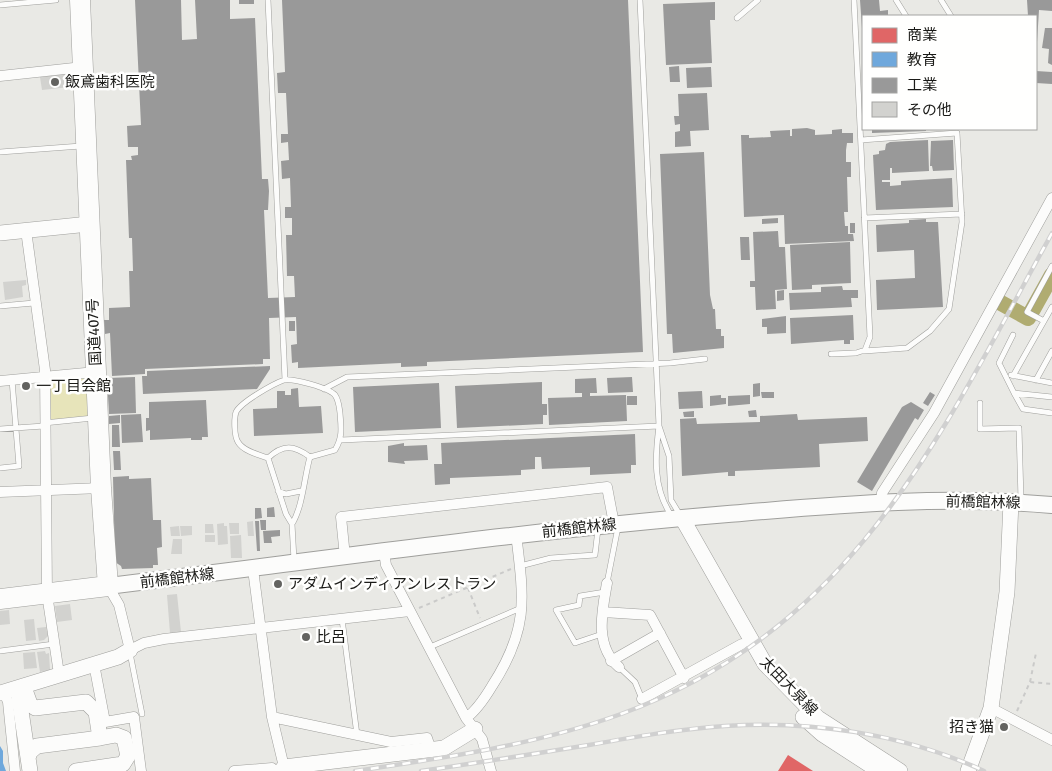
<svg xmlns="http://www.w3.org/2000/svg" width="1052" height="771" viewBox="0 0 1052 771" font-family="'Fira Sans','Noto Sans JP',sans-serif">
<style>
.green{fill:#e7e4ba}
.shops{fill:#e06666}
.schools{fill:#6fa8dc}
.industry{fill:#999}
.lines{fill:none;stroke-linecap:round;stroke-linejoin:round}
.river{stroke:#b0ac71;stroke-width:16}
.building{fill:#d2d2cf}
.lane-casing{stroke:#9f9f9c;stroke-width:6}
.street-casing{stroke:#9f9f9c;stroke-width:11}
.secondary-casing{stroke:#9f9f9c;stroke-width:16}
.primary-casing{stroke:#9f9f9c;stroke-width:18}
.highway-casing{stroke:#9f9f9c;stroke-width:21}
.path{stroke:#cacac9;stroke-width:2;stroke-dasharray:4 4;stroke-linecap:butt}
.lane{stroke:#fcfcfb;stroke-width:5}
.street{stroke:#fcfcfb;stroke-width:10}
.secondary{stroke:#fcfcfb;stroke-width:15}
.primary{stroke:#fcfcfb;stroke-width:16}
.highway{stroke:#fcfcfb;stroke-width:20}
.rail-casing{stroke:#d0d0d0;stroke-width:4.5}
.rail{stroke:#fffffe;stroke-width:2.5;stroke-dasharray:8;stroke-linecap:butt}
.poi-dot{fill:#636360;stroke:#fffffe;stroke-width:2}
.labels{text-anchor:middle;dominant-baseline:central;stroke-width:5;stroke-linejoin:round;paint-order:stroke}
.poi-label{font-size:15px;fill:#1b1b18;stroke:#fffffe;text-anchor:start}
.street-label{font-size:15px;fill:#1b1b18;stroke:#fffffe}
</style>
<rect width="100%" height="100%" fill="#e9e9e5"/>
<path class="green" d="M87 376 90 416 48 421 47 383 50 380Z"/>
<path class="shops" d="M788 755 813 771H778Z"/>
<path class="schools" d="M0 746 3 751V763L6 771H0Z"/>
<path class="industry" d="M135 0H181L182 40 197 39 195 0H230V19L255 18 262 179H268L269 191 268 210H264L268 298 295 297 294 276H287L286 235H292V218H285V207H291L290 178 282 179 281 161 289 160 288 142 281 143V134H288L286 93H278L277 73 285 72 282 0H628L643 352 427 362V366L401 367V363L298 368V362L292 363 291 345 297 344 296 317 269 318 270 359H263V364L145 369V374L112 376 110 333 105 334 104 320H109V308L130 307 129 271H133L132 238H129L126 160H132L131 156 138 155V147H128L127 126 141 125Z
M239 0H254V4H239Z
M860 0H879L880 11 888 10V16H863V42Z
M1027 0H1052V11L1039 10 1037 42 1036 16H1028Z
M715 2V20H710L712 63 666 65 663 4Z
M1045 28H1052V65L1048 63 1049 49 1042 48Z
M679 66 680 82H670L669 67Z
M711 67 712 87 687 88 686 68Z
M1036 71 1052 72V84L1036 83Z
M707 93 709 130 690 131 691 146 675 147V132L680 131V124L675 125 674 116H679L678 94Z
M807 128 815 130V135L832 134V130L842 129V133H853V143H847L846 150V162H851V177H847L848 212H844L845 226H848V234H853L854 241 785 244 784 215 744 217 741 135H749V138L771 137 770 131 790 130V136H792V129Z
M872 129H926V131L872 133Z
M928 140 929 171 892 173V168H890V180H882V182H890V186L901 185V181L952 178 953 207 876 210 873 155 879 154V151L885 150 886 144 890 142Z
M953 140 954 170 933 171 932 166H930L931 141Z
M704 152 710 295 713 309H715L716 329H721V336H724V348L673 353 672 334H667L660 154Z
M778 218V223L762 224V219Z
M926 219V222H938L943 307 877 310 876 280 915 278 914 250 877 252 876 225 909 223V220Z
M850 223H855V233H850Z
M778 231 779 247H785L787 289 775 290 776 309 756 310 755 287H750V281H755L753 232Z
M740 237H749L750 260H741Z
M850 242 851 283 812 285V289L792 290 790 245Z
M842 286 843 290H858V298H851L852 307 790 310 789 293 821 292V287Z
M784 290V300L777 301V291Z
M853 315 854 340H850V344H844V340L791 344 790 318Z
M786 316V333L767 334V327H762V319Z
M289 321H295V331H289Z
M270 366V369L257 389 143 394 142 376H147V371Z
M135 377 136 413 109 414 107 378Z
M632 377 633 392 608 393 607 378Z
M596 378 597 393H590V396L626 395 627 421 549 425 548 398 582 397V393H575V379Z
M542 382V404H547V415H543V424L457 428 455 386Z
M439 383 441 428 355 432 353 387Z
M760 383V396L753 397V384Z
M298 388 299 407 321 406 323 433 254 436 253 409 277 408V391H285V395H291V389Z
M702 391 703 408 679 409 678 392Z
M761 392H774V398H762Z
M930 392 935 395 928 406 923 403Z
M721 395V398H726V404L710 406V396Z
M750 395V404L728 406V396Z
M627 396H637V405H627Z
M206 400 208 437H202V440H191V438L150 440V430L146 431V418H149V402Z
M911 402 924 410 918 420 915 418 872 491 857 482 902 407Z
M756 410 757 417H749L748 411Z
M694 411V417H684L683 412Z
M141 414 143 442 122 443 121 415Z
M797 414 798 420 867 417 868 441 819 444 820 467 735 471V476H728V472L682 476 680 419 696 418 697 424 760 422V416Z
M120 415V423L109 424V416Z
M112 425H119L120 447H112Z
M635 434 636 465H631V473L590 475V467L542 469 541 457H535V469L521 470V475L450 478V484L435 485 434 464H442L441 443Z
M404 443V446L427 445 428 460 404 461 405 464 388 462V446Z
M113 451H120L121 470H114Z
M129 476V479L151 478 153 520H161L162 547 157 548 158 565H153V568L122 569 121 566 115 562 113 477Z
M274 507 275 517H267V508Z
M255 508H261L262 518 255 519Z
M260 520H266V530H261Z
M255 521H259L260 551H257Z
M280 530V536L271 537 272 543H264L263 531Z"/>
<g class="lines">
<path class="river" d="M1001 303 1028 318 1052 275"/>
</g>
<path class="building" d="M63 74 68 75 70 87 42 90 40 77Z
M26 280V285L22 286 23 297 5 300 3 282Z
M253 521 254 536H248L247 522Z
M224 523V526H227L228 544 218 545 217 524Z
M229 523H239V534H230Z
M205 524H213L214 533H205Z
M179 526 180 536H171L170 527Z
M180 526H192V535L181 536Z
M205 535H215V542H205Z
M241 535 242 558H231L230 536Z
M173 539H182V554H171Z
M177 594 181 632 170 633 167 595Z
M70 604 72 620 57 622 55 606Z
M9 610 10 624 0 625V611Z
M34 619 36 640 26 641 24 620Z
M46 627 48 636 44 640 39 641 37 628Z
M45 651 46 654 49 653 50 670 40 672 37 652Z
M35 652 37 668 24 669 23 653Z"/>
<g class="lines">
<defs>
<path id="lane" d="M268 0 285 380
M640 0 659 426 669 456 671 500 680 515
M896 0 906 16
M941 0 951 16
M0 5 56 0
M737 18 758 0
M861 140 957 133 962 222 949 309 930 331 907 348 864 351
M0 152 81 146
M864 218 962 214
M0 306 34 303
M1044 321 1027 312 1052 266
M1013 335 999 363 1014 393
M831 354 856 353 865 350 870 337 854 0
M1011 375 1052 383
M1013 376 1052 307
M1036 380 1052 351
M324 389 347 377 670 363 705 359
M1052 397 1014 393 1023 409 1052 413
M980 403V429L1019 428 1021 500
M44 423 93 418
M0 429 44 426
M341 440 659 426C655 457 653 488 671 515
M268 458C283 444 294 445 310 457
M0 468 19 466 12 380
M278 491 286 494 301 491
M292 524C303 506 304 478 310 457L335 450C343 437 341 427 340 413 339 406 339 401 335 395 329 388 293 378 284 380 273 384 241 402 236 412 234 418 234 436 238 442 243 451 259 455 268 458L286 514 292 524 294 560
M520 566 551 558 595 555 598 529
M607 583 618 527
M342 619 357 735
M602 634 575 643 556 610 579 605 580 596 605 592
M430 647 521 608
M0 651 54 644
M130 653 142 714
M619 667 635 682 642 699"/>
<path id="street" d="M0 76 83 67
M26 230 45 370 47 594 59 674
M0 381 96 372
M0 492 101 488
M881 502 882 493 934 413 1052 198
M384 552 386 565 466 718 482 739 491 771
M345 557 341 517 607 487 614 524
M253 569 272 717 391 742 427 738 431 750
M607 583C602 611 594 646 619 667
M108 586 119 605 130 650 144 643 164 639 410 611
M603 612 650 615 684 678
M611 661 660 633
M94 664 105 722 134 717 141 771
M4 692 8 702 15 771
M642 699 742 644
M991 708 1052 740
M272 717 284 767
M466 718C476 711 486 696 492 686 529 629 524 599 516 534
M234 771 272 768"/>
<path id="secondary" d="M0 233 89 224
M682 518 765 664 818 718 900 771
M20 687 25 690 30 704 35 708 86 702 96 712 100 738 116 735 124 738 128 756 123 764 76 771
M18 691 30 771
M0 693 118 657 130 650
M803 717 822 734 879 771
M28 758 30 752 37 746 100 738
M281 771 284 767 444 748 475 729
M968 771 991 708 1007 592 1011 502"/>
<path id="primary" d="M108 586C315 561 521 531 728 514 836 505 944 495 1052 505"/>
<path id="highway" d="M0 599 108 586 101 488 80 0"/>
</defs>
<use href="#lane" class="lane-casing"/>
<use href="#street" class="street-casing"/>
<use href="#secondary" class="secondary-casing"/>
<use href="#primary" class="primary-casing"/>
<use href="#highway" class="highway-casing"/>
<path class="path" d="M468 588 480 618
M419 608 511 569
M1030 682 1036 653
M1017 711 1030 682 1052 684"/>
<use href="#lane" class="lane"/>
<use href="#street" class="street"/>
<use href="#secondary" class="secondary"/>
<use href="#primary" class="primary"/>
<use href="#highway" class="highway"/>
<defs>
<path id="rail" d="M355 771C444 758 536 745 621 714 855 628 940 436 1052 233
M421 771C477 763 533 754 589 745 634 737 679 729 725 726 811 720 905 734 984 771"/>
</defs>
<use href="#rail" class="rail-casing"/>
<use href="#rail" class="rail"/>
</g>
<g class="poi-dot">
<circle cx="55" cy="82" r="5"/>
<circle cx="26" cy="386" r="5"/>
<circle cx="278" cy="584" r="5"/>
<circle cx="306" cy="637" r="5"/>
<circle cx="1004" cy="727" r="5"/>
</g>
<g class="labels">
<g class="poi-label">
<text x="65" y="82">飯鳶歯科医院</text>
<text x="36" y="386">一丁目会館</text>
<text x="288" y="584">アダムインディアンレストラン</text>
<text x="316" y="637">比呂</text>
<text x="994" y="727" text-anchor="end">招き猫</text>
</g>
<g class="street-label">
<text transform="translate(94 332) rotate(-93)">国道407号</text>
<text transform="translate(983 502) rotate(1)">前橋館林線</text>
<text transform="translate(579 528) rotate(-6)">前橋館林線</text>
<text transform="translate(177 578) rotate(-7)">前橋館林線</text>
<text transform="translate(789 686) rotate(46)">太田大泉線</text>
</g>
</g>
<rect x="862" y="15" width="175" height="115" fill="#fffffe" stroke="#a4a4a2"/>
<rect x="872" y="28" width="25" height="15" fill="#e06666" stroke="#a4a4a2"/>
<text x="907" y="40" font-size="15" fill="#1b1b18">商業</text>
<rect x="872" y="52" width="25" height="15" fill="#6fa8dc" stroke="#a4a4a2"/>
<text x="907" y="65" font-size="15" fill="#1b1b18">教育</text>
<rect x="872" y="78" width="25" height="15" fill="#999999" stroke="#a4a4a2"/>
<text x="907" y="90" font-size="15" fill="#1b1b18">工業</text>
<rect x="872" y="102" width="25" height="15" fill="#d2d2cf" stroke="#a4a4a2"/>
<text x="907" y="115" font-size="15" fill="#1b1b18">その他</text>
</svg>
